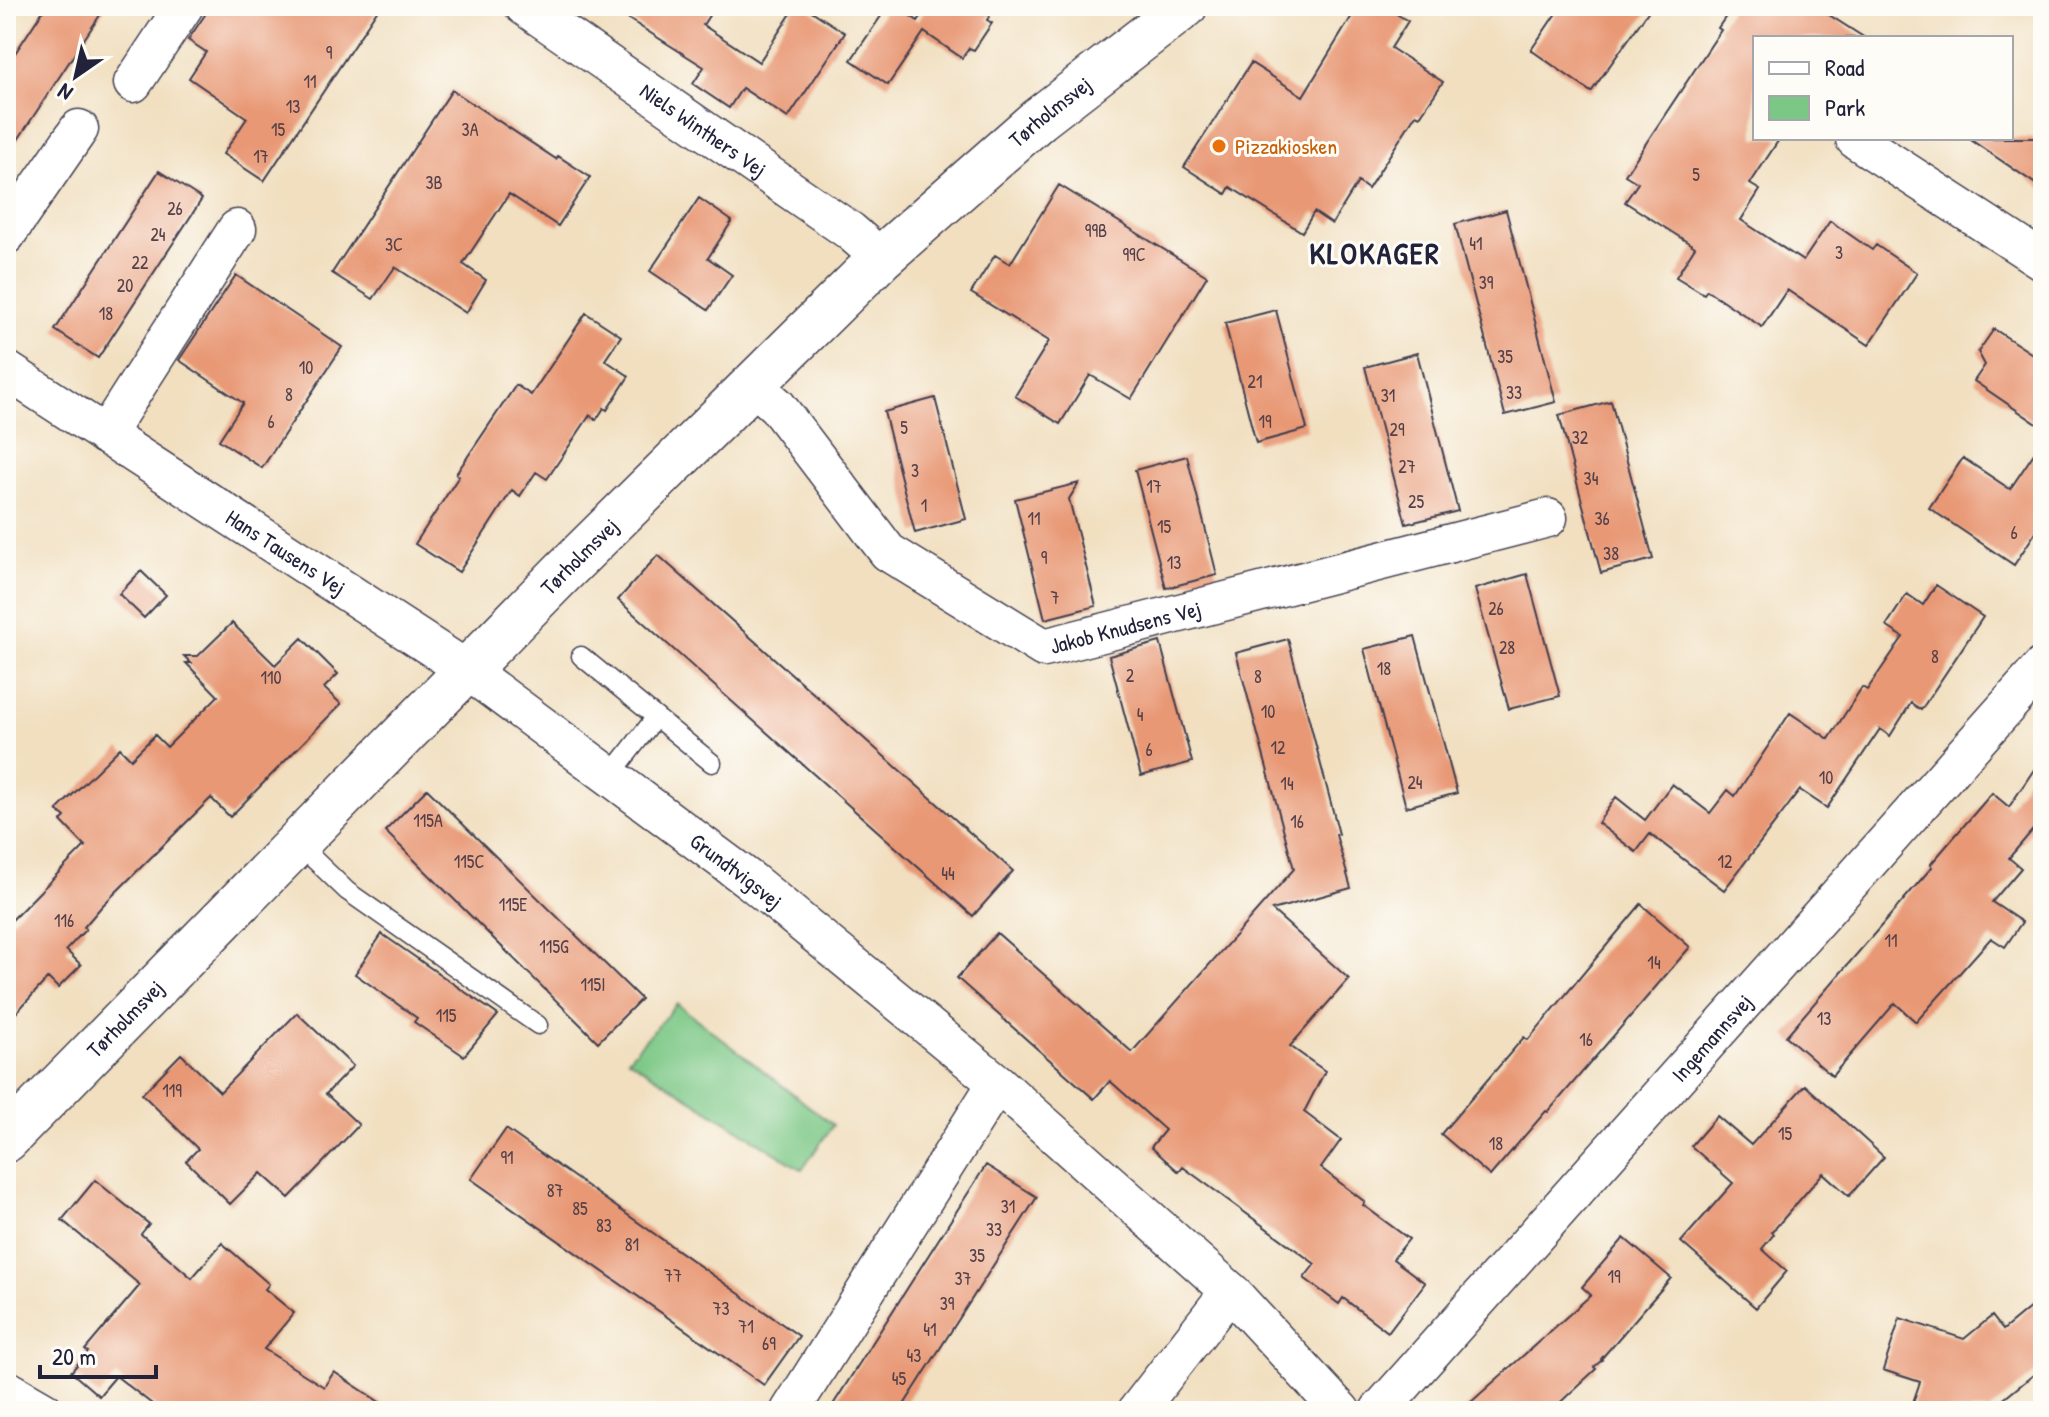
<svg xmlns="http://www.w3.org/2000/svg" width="2049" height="1417" viewBox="0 0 2049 1417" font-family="'Patrick Hand',sans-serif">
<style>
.green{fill:#7bc886;stroke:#4e7560;stroke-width:2}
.building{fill:#e89874}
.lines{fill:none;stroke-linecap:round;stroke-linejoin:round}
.service-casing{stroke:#413e4f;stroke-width:21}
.minor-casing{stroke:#413e4f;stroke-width:41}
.tertiary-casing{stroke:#413e4f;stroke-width:47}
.service{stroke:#fff;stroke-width:18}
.minor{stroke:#fff;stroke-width:38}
.tertiary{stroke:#fff;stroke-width:44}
.food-dot{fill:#e8710a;stroke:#fdfcf7;stroke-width:3}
.labels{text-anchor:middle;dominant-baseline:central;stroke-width:6;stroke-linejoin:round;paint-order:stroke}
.number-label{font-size:18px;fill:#544049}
.street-label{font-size:22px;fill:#22223b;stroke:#fdfcf7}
.food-label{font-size:22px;fill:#c56008;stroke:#fdfcf7;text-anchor:start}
.district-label{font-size:30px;font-weight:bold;letter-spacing:2px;fill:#22223b;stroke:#fdfcf7}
</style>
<rect width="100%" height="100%" fill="#fdfcf7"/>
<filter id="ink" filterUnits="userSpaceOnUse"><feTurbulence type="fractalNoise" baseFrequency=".0125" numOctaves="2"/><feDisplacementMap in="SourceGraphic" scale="16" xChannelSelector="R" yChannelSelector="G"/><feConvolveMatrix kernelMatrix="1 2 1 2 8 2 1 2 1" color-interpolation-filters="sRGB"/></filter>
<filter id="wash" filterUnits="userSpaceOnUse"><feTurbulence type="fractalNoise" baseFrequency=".006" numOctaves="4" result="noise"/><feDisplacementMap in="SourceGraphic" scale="32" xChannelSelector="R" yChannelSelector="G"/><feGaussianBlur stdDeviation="1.8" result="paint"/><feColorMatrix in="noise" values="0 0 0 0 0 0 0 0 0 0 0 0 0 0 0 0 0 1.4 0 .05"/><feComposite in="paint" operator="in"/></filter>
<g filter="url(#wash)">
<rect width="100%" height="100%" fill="#f1dfc0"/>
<path class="green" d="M677 1004 833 1125 802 1170 628 1059Z"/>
<g id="blocks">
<path class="building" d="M46 6H106L6 158V67Z
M211 6H380L264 181 223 154 247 118 189 78 206 52 188 40Z
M608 6H715L703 25 759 62 796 6H804L845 33 788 118 742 88 729 108 693 84 704 67Z
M888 6H896L918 21 928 6H996L987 20 992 23 974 50 969 48 962 58 924 32 888 85 851 60Z
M1358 6H1383L1408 21 1391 48 1443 82 1420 116 1416 114 1368 189 1358 182 1332 224 1314 212 1302 232 1230 187 1226 194 1184 167 1251 63 1303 96Z
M1561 6H1652L1591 92 1531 50Z
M1733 6H1815L1865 38H1755V138H1780L1750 184 1760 190 1741 220 1803 261 1830 221 1872 250 1876 245 1917 273 1869 345 1787 290 1762 327 1707 290 1704 294 1676 277 1695 247 1625 202 1638 183 1625 175 1721 30 1718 28Z
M452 90 556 159 558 156 590 177 558 226 509 194 463 264 486 280 466 313 395 267 373 299 332 273Z
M1968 138H2043V189Z
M159 171 202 199 98 358 55 330Z
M1059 185 1207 276 1131 399 1090 375 1060 424 1015 396 1049 341 971 293 995 255 1010 264Z
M699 198 732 221 708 258 732 275 708 310 650 271Z
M1506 210 1556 402 1505 415 1455 224Z
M236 275 342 347 262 468 219 440 243 403 179 360Z
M1276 310 1307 429 1256 443 1225 323Z
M586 313 621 336 605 360 629 376 607 410 604 408 596 420 590 415 547 479 536 472 520 496 512 490 459 572 415 544 459 476 456 474 516 385 531 395Z
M1994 329 2043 361V428L1974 381 1985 365 1978 352Z
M1417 353 1458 511 1406 524 1365 367Z
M935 398 966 519 915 533 884 412Z
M1611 401 1653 559 1601 573 1559 415Z
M2043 440V521L2014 565 1929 508 1963 458 2010 489Z
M1187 456 1217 575 1166 588 1135 470Z
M1079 483 1069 499 1096 606 1045 619 1015 499Z
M658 555 1013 871 973 916 618 600Z
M141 571 166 595 144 618 119 594Z
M1527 574 1560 696 1509 709 1475 589Z
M1936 585 1983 617 1921 710 1911 703 1890 736 1880 729 1827 808 1800 790 1724 890 1650 834 1636 852 1598 823 1616 797 1645 820 1672 784 1710 813 1728 790 1735 796 1790 713 1829 739 1862 687 1867 690 1903 637 1886 626 1907 594 1923 605Z
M232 623 275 665 302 638 338 674 324 688 341 704 230 817 211 798 102 906 84 927 86 929 66 950 81 965 58 988 48 978 6 1024V926L85 846 61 821 65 817 57 810 120 748 131 759 155 735 167 747 218 696 186 663H191L184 656H198Z
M1415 636 1457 793 1406 807 1364 649Z
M1288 639 1339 834 1336 835 1351 888 1272 910 1349 979 1290 1046 1325 1071 1304 1112 1341 1140 1321 1168 1365 1202 1363 1205 1409 1239 1393 1259 1425 1283 1388 1332 1343 1298 1339 1304 1304 1278 1315 1264 1183 1167 1179 1172 1151 1147 1165 1130 1110 1081 1094 1099 957 978 997 933 1132 1052 1294 869 1236 653Z
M1160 642 1192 762 1141 776 1109 656Z
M2043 756V818L2009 858 2021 868 1992 902 2022 922 2005 947 1991 938 1916 1022 1895 1003 1832 1076 1786 1036 1932 867 1930 865 1992 793 2009 807Z
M427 789 641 999 598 1042 385 831Z
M1641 904 1690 947 1548 1112 1546 1111 1490 1176 1441 1134 1524 1037 1528 1040Z
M382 934 498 1015 464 1056 414 1022 417 1018 355 974Z
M297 1013 353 1066 326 1094 359 1125 289 1198 261 1173 230 1204 186 1161 198 1149 142 1094 181 1054 220 1092Z
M1805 1085 1884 1157 1849 1196 1823 1173 1772 1232 1774 1234 1762 1249 1787 1271 1756 1308 1681 1242 1733 1183 1691 1146 1717 1116 1751 1145Z
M506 1129 799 1336 764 1385 471 1179Z
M986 1165 1037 1197 900 1411H829Z
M95 1180 149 1224 141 1234 192 1278 222 1243 269 1284 265 1289 294 1313 264 1349 324 1387 334 1372 393 1411H161L116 1376 99 1396 71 1372 88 1352 85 1350 140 1285 62 1220Z
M1624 1238 1671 1278 1601 1359 1602 1360 1594 1367 1596 1369 1551 1411H1461L1591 1295 1582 1287Z
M2043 1297V1367L1989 1411H1910L1920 1382 1883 1370 1900 1318 1964 1339 1992 1316 2003 1330Z"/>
</g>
</g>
<g filter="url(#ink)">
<use href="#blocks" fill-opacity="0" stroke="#413e4f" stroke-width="2"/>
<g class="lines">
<defs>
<path id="service" d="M581 656 712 763
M610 776 656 717
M297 843 347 891 538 1025"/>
<g id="minor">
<path id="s1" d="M524 6 850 231 881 258"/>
<path d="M133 83 184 6"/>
<path d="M1855 139 2043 261"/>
<path d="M6 235 79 129"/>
<path id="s2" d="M6 370 467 670 751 881 997 1083 1230 1291 1341 1411"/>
<path id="s3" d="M752 384 777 406 888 552 1044 648 1548 518"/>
<path d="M105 435 237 229"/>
<path d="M6 1389 44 1411"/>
<path d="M790 1411 997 1083"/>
<path d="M1137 1411 1230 1291"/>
<path id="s4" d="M1379 1411 2043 666"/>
</g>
<g id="tertiary">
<path id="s5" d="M6 1140 562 573 881 258 1039 119 1185 6"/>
</g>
</defs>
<use href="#service" class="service-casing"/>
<use href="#minor" class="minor-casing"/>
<use href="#tertiary" class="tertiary-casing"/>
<use href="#service" class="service"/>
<use href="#minor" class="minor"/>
<use href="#tertiary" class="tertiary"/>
</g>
</g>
<circle class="food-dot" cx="1219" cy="146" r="8"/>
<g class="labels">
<g class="number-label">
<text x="329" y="52">9</text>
<text x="310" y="81">11</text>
<text x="293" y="106">13</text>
<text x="278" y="129">15</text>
<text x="470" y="129">3A</text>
<text x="261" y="156">17</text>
<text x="1696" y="174">5</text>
<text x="434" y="182">3B</text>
<text x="175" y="208">26</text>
<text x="1096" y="230">99B</text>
<text x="158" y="234">24</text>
<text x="1476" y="243">41</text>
<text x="394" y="244">3C</text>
<text x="1839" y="252">3</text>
<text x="1134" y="254">99C</text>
<text x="140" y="262">22</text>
<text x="1486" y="282">39</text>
<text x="125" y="285">20</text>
<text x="106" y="313">18</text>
<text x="1505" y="356">35</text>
<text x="306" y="367">10</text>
<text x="1255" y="381">21</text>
<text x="1514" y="392">33</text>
<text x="289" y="394">8</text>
<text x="1388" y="395">31</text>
<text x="271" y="421">6</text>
<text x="1265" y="421">19</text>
<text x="904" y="427">5</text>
<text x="1397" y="429">29</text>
<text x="1580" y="437">32</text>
<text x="1407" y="466">27</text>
<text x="915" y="470">3</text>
<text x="1591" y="478">34</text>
<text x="1154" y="486">17</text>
<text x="1416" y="501">25</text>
<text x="924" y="505">1</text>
<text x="1034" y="518">11</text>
<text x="1602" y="518">36</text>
<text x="1164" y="526">15</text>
<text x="2014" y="532">6</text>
<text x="1611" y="553">38</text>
<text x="1044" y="557">9</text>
<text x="1174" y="562">13</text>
<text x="1055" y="597">7</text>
<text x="1496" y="608">26</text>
<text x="1507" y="647">28</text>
<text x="1935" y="656">8</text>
<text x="1384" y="668">18</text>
<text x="1130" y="675">2</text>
<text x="1258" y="676">8</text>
<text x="271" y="677">110</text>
<text x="1268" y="711">10</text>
<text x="1140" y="714">4</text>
<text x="1278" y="747">12</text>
<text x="1149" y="749">6</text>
<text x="1826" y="777">10</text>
<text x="1415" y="782">24</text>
<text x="1287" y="783">14</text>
<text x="428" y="820">115A</text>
<text x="1297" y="821">16</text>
<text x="469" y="861">115C</text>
<text x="1725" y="861">12</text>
<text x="948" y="873">44</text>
<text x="513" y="904">115E</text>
<text x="64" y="920">116</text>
<text x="1891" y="940">11</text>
<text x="554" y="946">115G</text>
<text x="1654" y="962">14</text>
<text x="593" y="984">115I</text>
<text x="446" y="1015">115</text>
<text x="1824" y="1018">13</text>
<text x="1586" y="1039">16</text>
<text x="172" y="1090">119</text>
<text x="1785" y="1133">15</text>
<text x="1496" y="1143">18</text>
<text x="507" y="1157">91</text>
<text x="555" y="1190">87</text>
<text x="1008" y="1206">31</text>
<text x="580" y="1208">85</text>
<text x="604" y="1225">83</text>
<text x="994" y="1229">33</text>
<text x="632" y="1244">81</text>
<text x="977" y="1255">35</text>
<text x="673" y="1275">77</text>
<text x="1614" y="1276">19</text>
<text x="963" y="1278">37</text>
<text x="947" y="1303">39</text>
<text x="721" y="1308">73</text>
<text x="746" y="1326">71</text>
<text x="930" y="1329">41</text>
<text x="769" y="1343">69</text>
<text x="914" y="1355">43</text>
<text x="899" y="1378">45</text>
</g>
<g class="street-label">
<text stroke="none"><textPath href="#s5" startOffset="1466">Tørholmsvej</textPath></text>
<text stroke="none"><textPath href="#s1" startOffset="218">Niels Winthers Vej</textPath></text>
<text stroke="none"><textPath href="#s2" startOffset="334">Hans Tausens Vej</textPath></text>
<text stroke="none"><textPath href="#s5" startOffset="818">Tørholmsvej</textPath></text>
<text stroke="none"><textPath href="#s3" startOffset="484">Jakob Knudsens Vej</textPath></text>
<text stroke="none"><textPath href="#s2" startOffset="886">Grundtvigsvej</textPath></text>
<text stroke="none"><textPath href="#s5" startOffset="170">Tørholmsvej</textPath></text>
<text stroke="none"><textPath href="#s4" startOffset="500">Ingemannsvej</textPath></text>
</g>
<g class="food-label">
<text x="1235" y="146">Pizzakiosken</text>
</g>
<g class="district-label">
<text x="1375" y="253">KLOKAGER</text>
</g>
</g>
<rect width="2049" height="1417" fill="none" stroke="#fdfcf7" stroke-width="32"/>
<rect x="1753" y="36" width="260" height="104" fill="#fdfcf7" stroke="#a5a5ac" stroke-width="2"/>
<rect x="1769" y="62" width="40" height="12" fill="#ffffff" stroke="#a5a5ac" stroke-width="2"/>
<text x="1825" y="76" font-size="24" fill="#22223b">Road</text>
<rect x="1769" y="96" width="40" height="24" fill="#7bc886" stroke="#a5a5ac" stroke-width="2"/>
<text x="1825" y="116" font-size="24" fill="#22223b">Park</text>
<g transform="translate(76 76) rotate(214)" stroke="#fdfcf7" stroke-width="6" paint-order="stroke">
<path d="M0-6L14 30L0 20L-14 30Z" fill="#22223b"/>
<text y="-12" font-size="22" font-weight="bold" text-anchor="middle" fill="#22223b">N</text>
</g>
<path d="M40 1365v12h116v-12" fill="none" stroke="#22223b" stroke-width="4"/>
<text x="52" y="1365" font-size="24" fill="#22223b" stroke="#fdfcf7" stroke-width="6" paint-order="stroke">20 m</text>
</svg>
